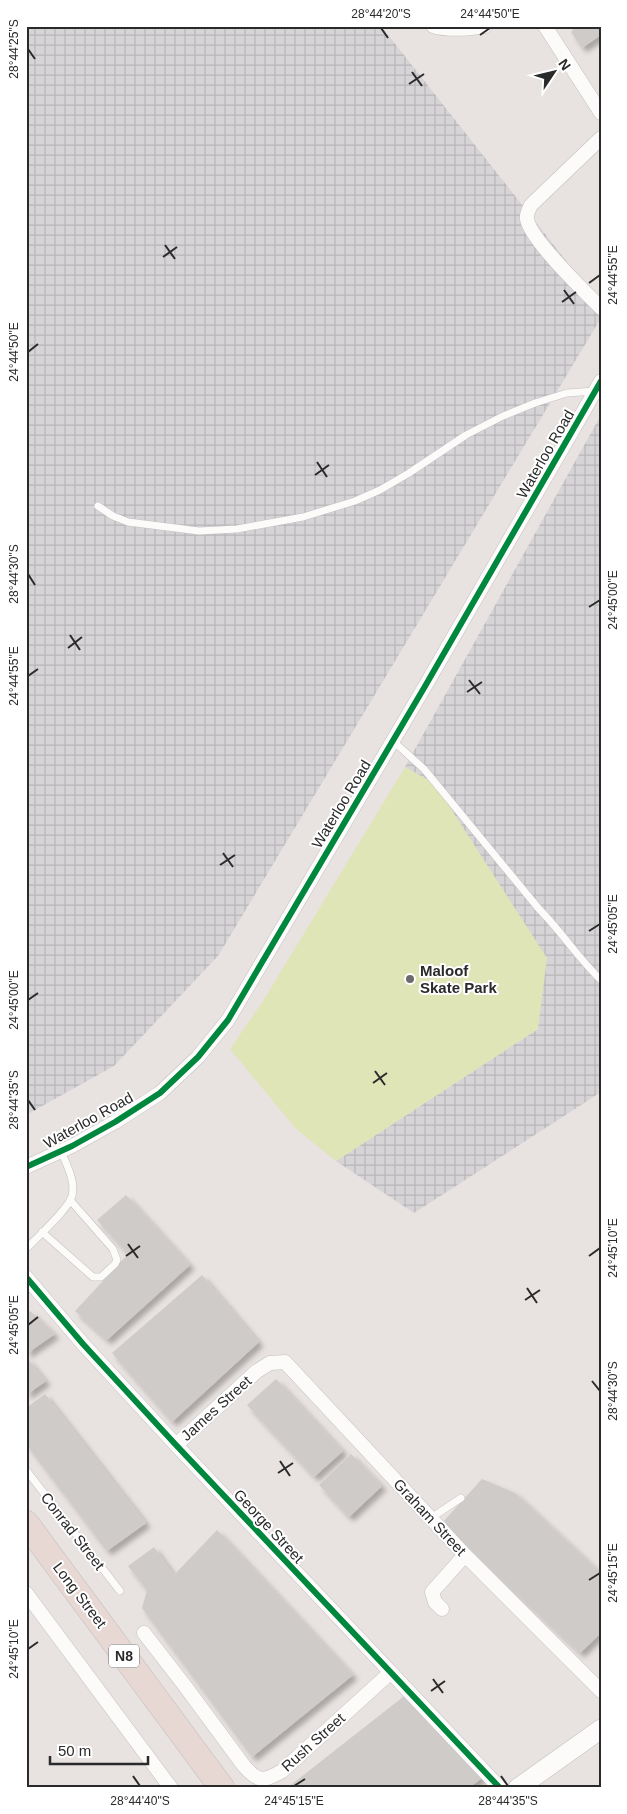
<svg xmlns="http://www.w3.org/2000/svg" width="627" height="1814" viewBox="0 0 627 1814" font-family="Arial,sans-serif">
<style>
.industrial{fill:url(#industrial-grid)}
.pitch{fill:#dfe5b7}
.building{fill:#cfcbc9;filter:url(#shadow)}
.lines{fill:none;stroke-linecap:round;stroke-linejoin:round}
.lane-casing{stroke:#c2c1c1;stroke-width:8}
.street-casing{stroke:#c2c1c1;stroke-width:15}
.secondary-casing{stroke:#c2c1c1;stroke-width:20}
.highway-casing{stroke:#c0bebd;stroke-width:26}
.lane{stroke:#fcfbfa;stroke-width:7}
.street{stroke:#fcfbfa;stroke-width:14}
.secondary{stroke:#fcfbfa;stroke-width:19}
.highway{stroke:#e8d8d4;stroke-width:25}
.cycleway-casing{stroke:#fff;stroke-width:9}
.cycleway{stroke:#00873e;stroke-width:6}
.ticks{fill:none;stroke:#2a2a2a;stroke-width:2}
.poi-dot{fill:#6c6a6a;stroke:#fff;stroke-width:2}
.labels{text-anchor:middle;dominant-baseline:central;stroke-width:4;stroke-linejoin:round;paint-order:stroke}
.shield{fill:#fff;stroke:#6a6a6a;stroke-width:1}
.shield-label{font-size:14px;font-weight:bold;fill:#2a2a2a}
.street-label{font-size:15px;fill:#2a2a2a;stroke:#fff}
.poi-label{font-size:15px;font-weight:bold;fill:#2a2a2a;stroke:#fff;text-anchor:start}
.neatline{fill:none;stroke:#2a2a2a;stroke-width:2}
.ticks-label{font-size:12px;text-anchor:middle;fill:#2a2a2a}
</style>
<defs>
<pattern id="industrial-grid" width="8" height="8" patternUnits="userSpaceOnUse" patternTransform="scale(1.25)"><rect width="8" height="8" fill="#d7d4d7"/><path d="M0 4h8M4 0v8" fill="none" stroke="#b9b6b9"/></pattern>
<filter id="shadow"><feDropShadow dx="4.5" dy="4.5" stdDeviation="2.5" flood-color="#0004"/></filter>
</defs>
<rect width="100%" height="100%" fill="#e8e2e0"/>
<path class="industrial" d="M26 26H381L601 305V318L218 956 114 1066 26 1115Z
M601 415V1092L414 1213 336 1161 538 1029 435 784 405 767Z"/>
<path class="pitch" d="M405 767 435 784 547 958 538 1029 336 1161 296 1129 230 1049 263 1001Z"/>
<path class="building" d="M571 26H601V35L582 48 571 32 573 30Z
M126 1195 190 1265 107 1340 75 1311 128 1254 97 1220Z
M202 1275 259 1342 172 1422 112 1353Z
M30 1311 55 1334 26 1354V1314Z
M26 1357 46 1381 26 1395Z
M276 1379 343 1451 314 1477 247 1405Z
M45 1394 146 1523 107 1551 26 1444V1408Z
M351 1454 382 1486 349 1517 319 1485Z
M482 1479 515 1493 601 1573V1633L580 1653 442 1523Z
M217 1530 353 1675 252 1757 142 1608 147 1590 128 1566 154 1547 174 1575Z
M408 1693 483 1777 469 1788H287Z"/>
<g class="lines">
<defs>
<path id="lane" d="M98 506 113 516 128 522 199 531 237 529 303 517 355 501 380 490 409 473 466 435 503 416 535 403 567 393 595 391
M393 741 424 769 539 909C561 931 578 958 601 980
M42 1232 93 1277H101L115 1264 117 1260 113 1249 70 1200
M26 1249C37 1237 69 1209 72 1196 76 1181 66 1164 61 1151
M26 1470 120 1591
M431 1518 461 1498"/>
<path id="street" d="M433 26C450 31 468 29 485 26
M545 26 601 113
M601 138 531 205C529 209 526 214 527 219 530 239 585 292 601 308
M26 1167 72 1146 115 1122 160 1093 198 1057 228 1020 424 688 601 381
M26 1277 83 1344 176 1445 500 1788
M176 1445 257 1371 270 1363 285 1362 465 1555 601 1691
M26 1593 171 1788
M442 1609 435 1602 432 1592 465 1555
M144 1633 185 1686 244 1766C258 1782 264 1782 282 1771L390 1673"/>
<path id="secondary" d="M518 1788 601 1729"/>
<path id="highway" d="M26 1523 222 1788"/>
</defs>
<use href="#lane" class="lane-casing"/>
<use href="#street" class="street-casing"/>
<use href="#secondary" class="secondary-casing"/>
<use href="#highway" class="highway-casing"/>
<use href="#lane" class="lane"/>
<use href="#street" class="street"/>
<use href="#secondary" class="secondary"/>
<use href="#highway" class="highway"/>
<defs>
<path id="cycleway" d="M26 1167 72 1146 115 1122 160 1093 198 1057 228 1020 424 688 601 381
M26 1277 83 1344 176 1445 500 1788"/>
</defs>
<use href="#cycleway" class="cycleway-casing"/>
<use href="#cycleway" class="cycleway"/>
</g>
<path class="ticks" d="M381 28 388 38M480 35 490 28M28 49 35 59M412 72 422 86M409 84 424 74M165 245 175 259M163 257 177 247M589 283 600 275M564 290 574 304M562 302 576 292M28 352 38 344M317 462 327 477M315 475 329 465M28 574 35 585M589 607 600 600M70 635 80 650M68 648 82 637M28 676 38 669M469 680 480 694M467 692 482 682M223 853 233 867M220 865 235 855M589 931 600 924M28 1000 38 993M375 1071 385 1085M373 1083 387 1073M28 1100 35 1110M128 1244 138 1258M126 1256 140 1246M589 1256 600 1248M527 1288 537 1303M525 1300 540 1290M28 1325 38 1317M592 1381 600 1391M280 1461 290 1476M278 1473 293 1463M589 1580 600 1573M28 1649 38 1642M433 1679 443 1693M431 1691 445 1681M133 1776 140 1786M501 1776 508 1786M294 1786 305 1779"/>
<circle class="poi-dot" cx="410" cy="979" r="5"/>
<g class="labels">
<rect class="shield" x="109" y="1644.5" width="30" height="23" rx="4"/>
<g class="shield-label">
<text x="124" y="1656">N8</text>
</g>
<g class="street-label">
<text transform="translate(545 454) rotate(-60)">Waterloo Road</text>
<text transform="translate(341 804) rotate(-59)">Waterloo Road</text>
<text transform="translate(88 1120) rotate(-29)">Waterloo Road</text>
<text transform="translate(216 1408) rotate(-42)">James Street</text>
<text transform="translate(430 1517) rotate(47)">Graham Street</text>
<text transform="translate(269 1526) rotate(47)">George Street</text>
<text transform="translate(73 1531) rotate(52)">Conrad Street</text>
<text transform="translate(80 1595) rotate(53)">Long Street</text>
<text transform="translate(313 1742) rotate(-42)">Rush Street</text>
</g>
<g class="poi-label">
<text x="420" y="970">Maloof<tspan x="420" dy="17">Skate Park</tspan></text>
</g>
</g>
<rect width="627" height="1814" fill="none" stroke="#ffffff" stroke-width="55"/>
<g transform="translate(554 72) rotate(55)" stroke="#ffffff" stroke-width="4" paint-order="stroke">
<path d="M0-4L9 19L0 12L-9 19Z" fill="#2a2a2a"/>
<text y="-8" font-size="14" font-weight="bold" text-anchor="middle" fill="#2a2a2a">N</text>
</g>
<path d="M50 1756v8h98v-8" fill="none" stroke="#2a2a2a" stroke-width="2.5"/>
<text x="58" y="1756" font-size="15" fill="#2a2a2a" stroke="#ffffff" stroke-width="4" paint-order="stroke">50 m</text>
<rect x="28" y="28" width="572" height="1758" class="neatline"/>
<g class="ticks-label">
<text x="381" y="18">28°44'20"S</text>
<text x="490" y="18">24°44'50"E</text>
<text transform="translate(14 49) rotate(-90)" y="4">28°44'25"S</text>
<text transform="translate(613 275) rotate(-90)" y="4">24°44'55"E</text>
<text transform="translate(14 352) rotate(-90)" y="4">24°44'50"E</text>
<text transform="translate(14 574) rotate(-90)" y="4">28°44'30"S</text>
<text transform="translate(613 600) rotate(-90)" y="4">24°45'00"E</text>
<text transform="translate(14 676) rotate(-90)" y="4">24°44'55"E</text>
<text transform="translate(613 924) rotate(-90)" y="4">24°45'05"E</text>
<text transform="translate(14 1000) rotate(-90)" y="4">24°45'00"E</text>
<text transform="translate(14 1100) rotate(-90)" y="4">28°44'35"S</text>
<text transform="translate(613 1248) rotate(-90)" y="4">24°45'10"E</text>
<text transform="translate(14 1325) rotate(-90)" y="4">24°45'05"E</text>
<text transform="translate(613 1391) rotate(-90)" y="4">28°44'30"S</text>
<text transform="translate(613 1573) rotate(-90)" y="4">24°45'15"E</text>
<text transform="translate(14 1649) rotate(-90)" y="4">24°45'10"E</text>
<text x="140" y="1805">28°44'40"S</text>
<text x="294" y="1805">24°45'15"E</text>
<text x="508" y="1805">28°44'35"S</text>
</g>
</svg>
